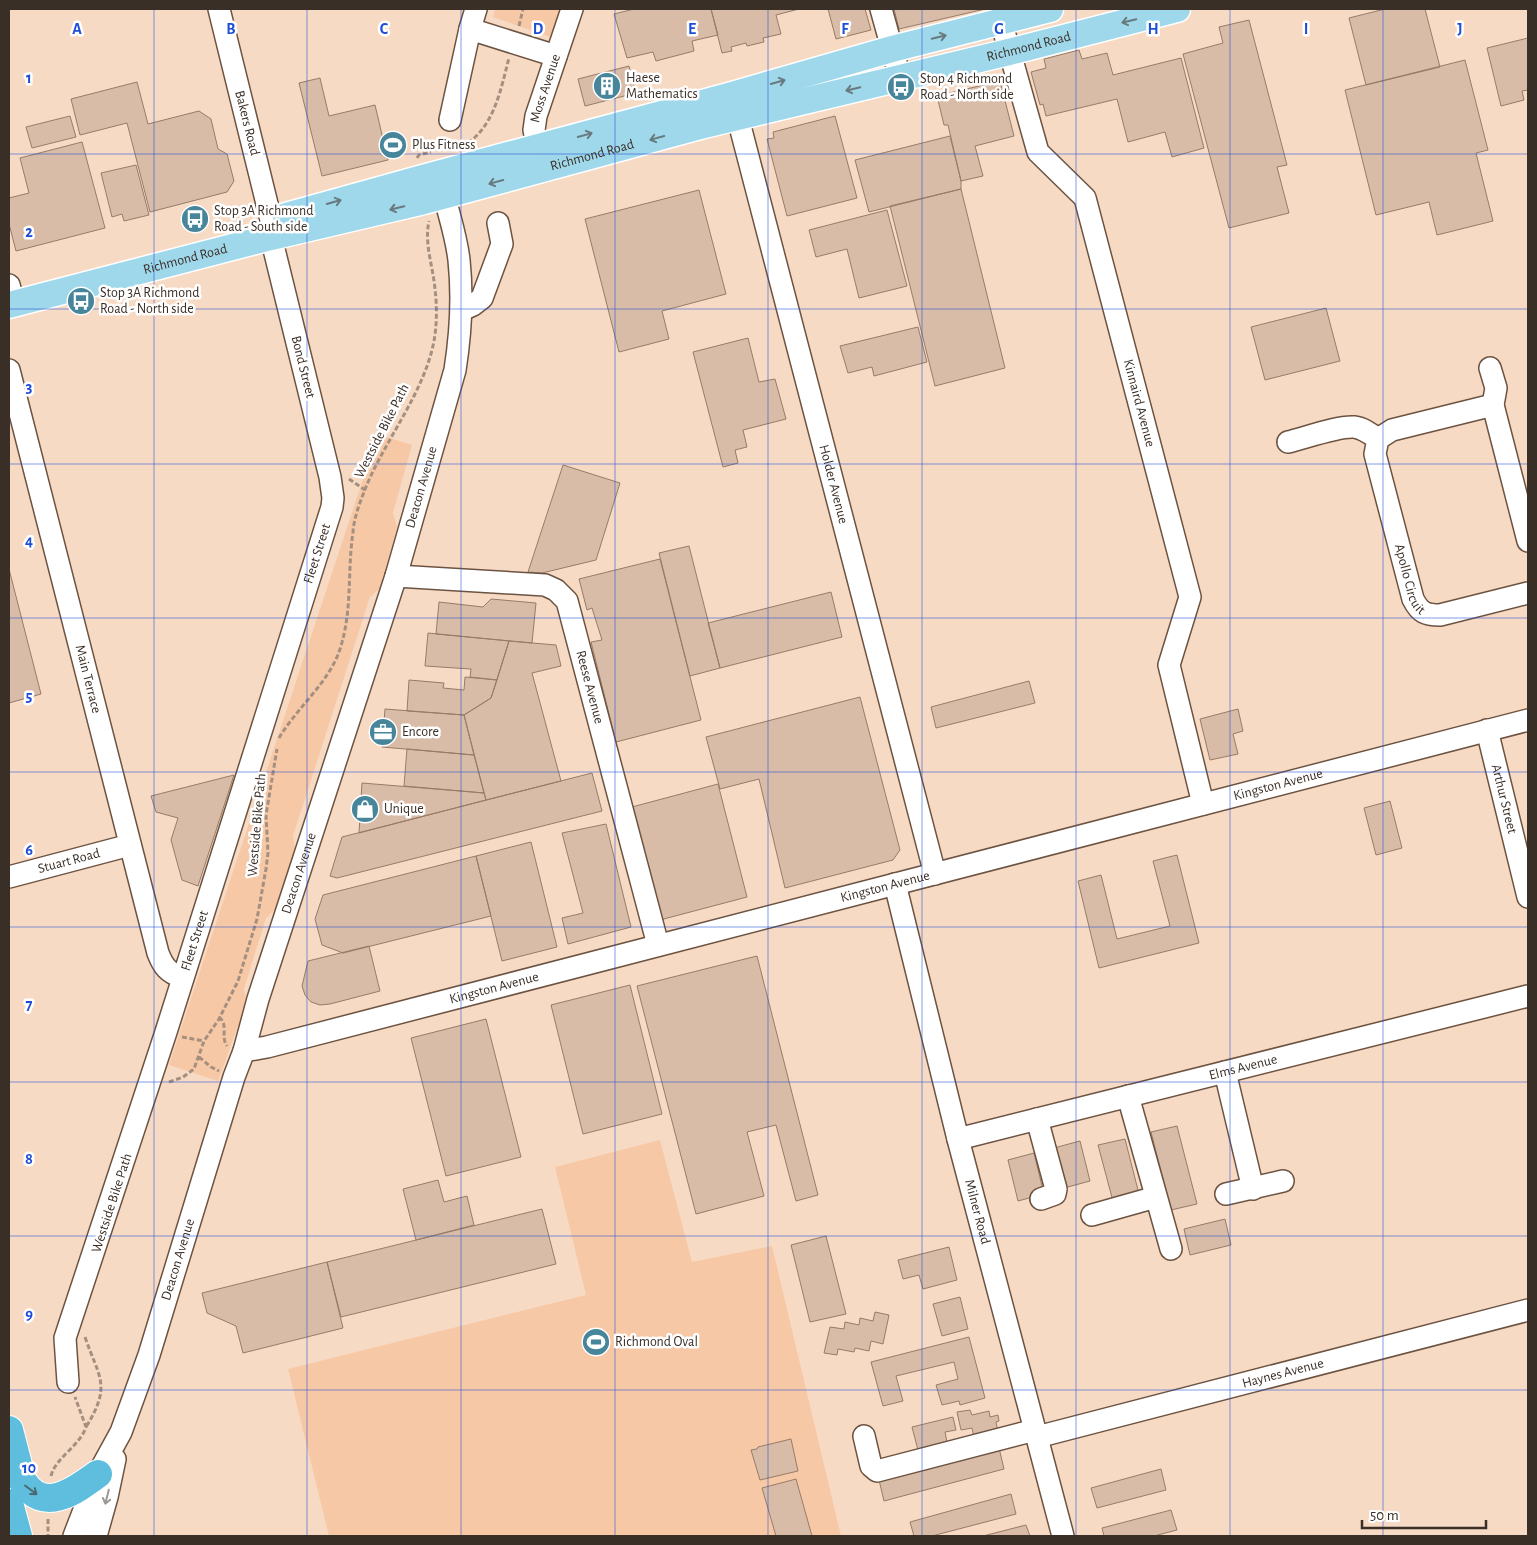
<svg xmlns="http://www.w3.org/2000/svg" width="1537" height="1545" viewBox="0 0 1537 1545" font-family="'Alegreya Sans',sans-serif">
<style>
.green{fill:#f7c8a5}
.building{fill:#d8bca7;stroke:#967c69}
.lines{fill:none;stroke-linecap:round;stroke-linejoin:round}
.minor-casing{stroke:#6c5341;stroke-width:24}
.major-casing{stroke:#fff;stroke-width:29}
.highway-casing{stroke:#fff;stroke-width:30}
.path{stroke:#a59080;stroke-width:3;stroke-dasharray:5 2.5;stroke-linecap:butt}
.minor{stroke:#fff;stroke-width:21}
.major{stroke:#9fd8eb;stroke-width:26}
.highway{stroke:#5fbedd;stroke-width:28}
.oneway{stroke:#677b7f}
.oneway2{stroke:#496870}
.oneway3{stroke:#9c9793}
.grid{fill:none;stroke:#1d4ed8;stroke-width:1;stroke-opacity:0.55}
.labels{text-anchor:middle;dominant-baseline:central;stroke-width:5;stroke-linejoin:round;paint-order:stroke}
.street-label{font-size:14px;fill:#3a2f27;stroke:#fff}
.poi-label{font-size:14px;fill:#3a2f27;stroke:#fff;text-anchor:start}
.grid-label{font-size:16px;text-anchor:middle;font-weight:bold;fill:#1d4ed8;stroke:#fff;stroke-width:5;stroke-linejoin:round;paint-order:stroke}
</style>
<rect width="100%" height="100%" fill="#f7dac4"/>
<path class="green" d="M495 9H561L553 38 493 17Z
M378 434 412 445 393 513 397 527 380 588 370 597 293 836 295 851 276 909 266 918 244 989 247 1001 218 1081 169 1065Z
M660 1140 692 1262 772 1246 841 1536H329L288 1369 586 1295 555 1167Z"/>
<path class="building" d="M634 9H711L718 35 692 41 694 51 656 61 653 52 627 58 614 14Z
M711 9H799L776 15 781 34 763 38 764 42 747 46 746 43 731 47 732 51 722 53Z
M828 9H865L871 30 836 39Z
M894 9H985L899 29Z
M1385 9H1425L1440 67 1366 85 1349 18Z
M1249 20 1287 165 1277 167 1289 213 1229 228 1183 54 1223 43 1219 27Z
M1528 38V90L1522 91 1524 100 1501 106 1487 48Z
M1079 50 1082 59 1107 53 1113 75 1181 58 1204 148 1172 157 1165 132 1128 142 1117 99 1046 116 1043 104 1040 105 1031 72 1046 68 1044 59Z
M1465 60 1488 150 1476 153 1493 221 1437 235 1429 202 1376 215 1345 90Z
M629 66 636 93 585 106 578 79Z
M320 78 329 116 375 105 388 160 322 176 299 83Z
M1000 81 1014 136 975 146 983 176 961 181 948 125H944L937 96Z
M137 82 148 124 199 111 211 119 218 149 227 154 234 181 227 192 150 212 127 123 80 135 71 99Z
M70 116 76 137 32 148 26 127Z
M835 116 857 198 787 216 767 139 774 138 773 132Z
M950 136 961 181V189L869 212 855 160Z
M82 142 105 228 16 251 9 224V198L29 193 20 158Z
M136 165 149 215 124 221 122 214 112 217 101 173Z
M961 189 1005 368 935 386 890 206Z
M699 190 726 294 662 311 669 339 619 352 585 219Z
M887 210 907 286 859 298 847 249 816 257 809 230Z
M1326 308 1340 361 1265 380 1251 327Z
M918 327 927 362 874 376 872 367 848 373 840 346Z
M748 338 759 382 775 379 786 419 743 430 747 447 735 450 738 463 723 467 693 352Z
M563 465 620 483 596 560 542 573 528 572Z
M689 546 720 668 690 676 659 553Z
M660 559 701 720 616 742 591 642 602 640 592 608 587 610 579 579Z
M9 569 41 694 9 703Z
M831 592 842 637 720 668 708 623Z
M491 599 536 603 532 643 436 634 439 602 483 607Z
M428 633 509 641 497 680 470 677 471 669 425 666Z
M509 641 556 645 561 666 532 673 561 781 486 800 464 715 491 698Z
M465 677 497 680 491 698 464 715 407 711 409 680 444 683 443 688 464 690Z
M1029 681 1035 703 936 728 931 707Z
M860 697 900 850 893 860 785 888 759 779 720 789 706 737Z
M385 709 464 715 474 755 382 747Z
M1238 709 1243 731 1233 734 1238 754 1210 760 1200 719Z
M407 749 474 755 484 793 404 786Z
M592 773 602 811 337 878 330 876 342 837Z
M234 775 198 886 182 880 171 840 178 818 156 812 151 796Z
M362 783 484 793 486 800 359 833Z
M718 784 747 897 660 920 632 807Z
M1390 801 1402 848 1376 855 1364 808Z
M606 824 631 927 568 944 562 918 583 913 562 833Z
M531 842 557 947 502 961 476 856Z
M1177 855 1199 943 1099 968 1078 881 1101 875 1117 939 1170 926 1153 861Z
M476 856 491 916 343 953 322 945 315 919 323 895Z
M369 946 380 991 330 1004 320 1005 311 1002 305 995 302 986 308 961Z
M757 956 818 1195 796 1201 776 1125 747 1132 764 1196 696 1214 637 986Z
M630 985 662 1114 583 1134 551 1005Z
M486 1019 521 1157 446 1176 411 1038Z
M1177 1126 1197 1204 1171 1210 1151 1132Z
M1125 1139 1140 1198 1114 1205 1098 1145Z
M1080 1141 1090 1181 1064 1188 1054 1148Z
M1034 1153 1044 1194 1018 1201 1008 1160Z
M438 1180 444 1202 467 1196 474 1225 416 1240 403 1189Z
M542 1209 556 1264 341 1317 327 1262Z
M1225 1219 1231 1245 1190 1255 1184 1229Z
M826 1236 846 1314 810 1322 791 1245Z
M949 1247 957 1280 923 1289 919 1275 903 1279 898 1260Z
M327 1262 343 1328 243 1353 236 1326 207 1313 202 1293Z
M960 1297 968 1329 942 1336 933 1304Z
M875 1312 889 1315 883 1344 871 1341 869 1351 855 1348 854 1352 838 1349 837 1355 824 1353 830 1327 844 1329 845 1322 859 1325 860 1318 873 1321Z
M969 1337 985 1398 960 1405 959 1401 942 1405 936 1385 958 1379 954 1362 896 1376 903 1401 883 1406 871 1362Z
M970 1410 972 1415 989 1411 990 1417 998 1415 999 1421 996 1422 999 1437 975 1442 972 1428 961 1430 957 1412Z
M953 1417 956 1430 945 1432 948 1447 919 1454 912 1427Z
M791 1439 798 1471 760 1480 751 1450 757 1449 758 1447Z
M999 1448 1004 1469 884 1501 879 1480Z
M1161 1469 1166 1490 1097 1508 1091 1488Z
M796 1479 812 1536H776L762 1488Z
M1011 1494 1016 1514 932 1536H914L910 1522Z
M1171 1510 1177 1530 1154 1536H1104L1102 1528Z
M1026 1525 1030 1536H983Z"/>
<g class="lines">
<defs>
<g id="minor">
<path d="M476 9 470 29 556 56"/>
<path d="M881 9 900 77"/>
<path id="s1" d="M1001 21 1038 152 1085 198 1190 597 1169 665 1203 804"/>
<path id="s2" d="M734 103 935 874"/>
<path d="M450 120 470 29"/>
<path id="s3" d="M541 162 534 130 536 116 572 9"/>
<path d="M9 285 14 304"/>
<path d="M462 310 473 305 482 298 502 244 498 223"/>
<path d="M1490 368 1496 388 1493 405 1528 541"/>
<path id="s4" d="M9 370 158 953C163 966 168 973 182 977"/>
<path id="s5" d="M1493 405 1392 430 1378 439 1375 454 1413 599C1420 613 1426 615 1440 615L1528 593"/>
<path d="M1288 442C1305 438 1337 426 1354 427 1363 428 1371 434 1378 439"/>
<path id="s6" d="M396 576 545 585 556 590 567 601 658 945"/>
<path id="s7" d="M1487 730 1528 897"/>
<path id="s8" d="M9 877 130 845"/>
<path id="s9" d="M895 884 958 1139 1063 1536"/>
<path id="s10" d="M244 1051 267 1047 1528 720"/>
<path d="M1225 1072 1253 1189"/>
<path d="M1128 1096 1171 1249"/>
<path d="M1037 1119 1056 1189 1055 1194 1041 1199"/>
<path id="s11" d="M958 1139 1528 996"/>
<path d="M1226 1194 1283 1181"/>
<path d="M1092 1215 1156 1197"/>
<path id="s12" d="M68 1382 65 1338 166 1032 332 507 333 498 330 477 271 237V220L219 9"/>
<path d="M864 1436 871 1466 877 1471 1035 1430"/>
<path id="s13" d="M1037 1437 1528 1310"/>
<path id="s14" d="M74 1536 98 1474 121 1432 149 1355 234 1077 244 1051 258 999 396 576 455 370C461 332 463 298 459 260 456 233 446 207 441 181"/>
<path d="M96 1536 107 1497 115 1459"/>
</g>
<g id="major">
<path d="M286 216 419 179 732 95 892 49 1050 9"/>
<path id="s15" d="M9 305 271 237 424 201 704 125 1009 52 1177 9"/>
</g>
<path id="highway" d="M9 1430 22 1480C43 1515 75 1491 98 1474
M9 1503 18 1536"/>
</defs>
<use href="#minor" class="minor-casing"/>
<use href="#major" class="major-casing"/>
<use href="#highway" class="highway-casing"/>
<path class="path" d="M519 26 523 9
M468 143C495 124 501 88 509 58
M417 158 419 155 431 152
M349 479 365 490
M279 738C296 709 328 683 339 652 353 612 347 573 353 532 354 518 359 505 364 492 383 442 424 394 434 341 437 325 437 306 435 289 433 266 424 244 429 221
M219 1017C229 1025 220 1036 227 1046
M182 1037 204 1041
M199 1057 211 1067 219 1071
M169 1082 183 1077 194 1069 204 1041 219 1019 238 981 257 919 266 869 268 853 266 815 277 749
M85 1337C99 1378 112 1385 86 1427
M51 1476C55 1458 80 1446 86 1427L75 1397
M48 1519V1536"/>
<use href="#minor" class="minor"/>
<use href="#major" class="major"/>
<use href="#highway" class="highway"/>
</g>
<defs><path id="oneway-shaft" d="M-6 0H5M1.5-3L5.5 0L1.5 3" fill="none" stroke-width="1.6" stroke-linecap="round" stroke-linejoin="round" transform="scale(1.25)"/></defs>
<g class="oneway">
<use href="#oneway-shaft" transform="translate(1129 21) rotate(166)"/>
<use href="#oneway-shaft" transform="translate(939 37) rotate(-14)"/>
<use href="#oneway-shaft" transform="translate(778 82) rotate(-16)"/>
<use href="#oneway-shaft" transform="translate(853 89) rotate(166)"/>
<use href="#oneway-shaft" transform="translate(585 135) rotate(-15)"/>
<use href="#oneway-shaft" transform="translate(657 138) rotate(165)"/>
<use href="#oneway-shaft" transform="translate(496 182) rotate(165)"/>
<use href="#oneway-shaft" transform="translate(334 202) rotate(-16)"/>
<use href="#oneway-shaft" transform="translate(397 208) rotate(167)"/>
</g>
<use class="oneway2" href="#oneway-shaft" transform="translate(31 1490) rotate(37)"/>
<use class="oneway3" href="#oneway-shaft" transform="translate(107 1497) rotate(104)"/>
<path class="grid" d="M154 9V1536M307 9V1536M461 9V1536M615 9V1536M768 9V1536M922 9V1536M1076 9V1536M1230 9V1536M1383 9V1536M9 154H1528M9 309H1528M9 464H1528M9 618H1528M9 772H1528M9 927H1528M9 1082H1528M9 1236H1528M9 1390H1528"/>
<defs>
<symbol id="building-disc" viewBox="-11 -11 22 22"><circle r="9.5" fill="#46859a" stroke="#fff"/><path d="M-4-6H4V6H1V3H-1V6H-4ZM-2.5-4.3h1.7v1.8h-1.7ZM.8-4.3h1.7v1.8H.8ZM-2.5-1h1.7V.8h-1.7ZM.8-1h1.7V.8H.8Z" fill="#fff"/></symbol>
<symbol id="bus-disc" viewBox="-11 -11 22 22"><circle r="9.5" fill="#46859a" stroke="#fff"/><path d="M-5-6H5V4H4V6H2V4H-2V6H-4V4H-5ZM-3.5-4V0h7V-4ZM-3.5 1.2v1.5H-2V1.2ZM2 1.2v1.5H3.5V1.2Z" fill="#fff"/></symbol>
<symbol id="stadium-disc" viewBox="-11 -11 22 22"><circle r="9.5" fill="#46859a" stroke="#fff"/><path d="M0-5a6.5 5 0 1 0 0 10a6.5 5 0 1 0 0-10ZM-3.5-1.8h7v3.6h-7Z" fill="#fff"/></symbol>
<symbol id="office-disc" viewBox="-11 -11 22 22"><circle r="9.5" fill="#46859a" stroke="#fff"/><path d="M-6-3h4V-5.5h4V-3h4V5H-6ZM-1-4.5V-3h2v-1.5ZM-6 0V1H6V0Z" fill="#fff"/></symbol>
<symbol id="shop-disc" viewBox="-11 -11 22 22"><circle r="9.5" fill="#46859a" stroke="#fff"/><path d="M-5-2.5h2.3a2.7 3.5 0 0 1 5.4 0H5L5.5 6h-11ZM-1.5-2.5h3a1.5 2.3 0 0 0-3 0Z" fill="#fff"/></symbol>
</defs>
<g fill-rule="evenodd">
<use href="#building-disc" x="591" y="70" width="32" height="32"/>
<use href="#bus-disc" x="885" y="71" width="32" height="32"/>
<use href="#stadium-disc" x="377" y="129" width="32" height="32"/>
<use href="#bus-disc" x="179" y="203" width="32" height="32"/>
<use href="#bus-disc" x="65" y="285" width="32" height="32"/>
<use href="#office-disc" x="367" y="716" width="32" height="32"/>
<use href="#shop-disc" x="349" y="793" width="32" height="32"/>
<use href="#stadium-disc" x="580" y="1326" width="32" height="32"/>
</g>
<g class="labels">
<g class="street-label">
<text stroke="none"><textPath href="#s15" startOffset="1052">Richmond Road</textPath></text>
<text stroke="none"><textPath href="#s3" startOffset="76">Moss Avenue</textPath></text>
<text transform="translate(247 123) rotate(76)">Bakers Road</text>
<text stroke="none"><textPath href="#s15" startOffset="602">Richmond Road</textPath></text>
<text stroke="none"><textPath href="#s15" startOffset="182">Richmond Road</textPath></text>
<text transform="translate(303 367) rotate(76)">Bond Street</text>
<text stroke="none"><textPath href="#s1" startOffset="414">Kinnaird Avenue</textPath></text>
<text transform="translate(382 431) rotate(-63)">Westside Bike Path</text>
<text stroke="none"><textPath href="#s2" startOffset="394">Holder Avenue</textPath></text>
<text stroke="none"><textPath href="#s14" startOffset="1106">Deacon Avenue</textPath></text>
<text stroke="none"><textPath href="#s12" startOffset="868">Fleet Street</textPath></text>
<text stroke="none"><textPath href="#s5" startOffset="266">Apollo Circuit</textPath></text>
<text stroke="none"><textPath href="#s4" startOffset="319">Main Terrace</textPath></text>
<text stroke="none"><textPath href="#s6" startOffset="266">Reese Avenue</textPath></text>
<text stroke="none"><textPath href="#s10" startOffset="1068">Kingston Avenue</textPath></text>
<text stroke="none"><textPath href="#s7" startOffset="71">Arthur Street</textPath></text>
<text transform="translate(257 825) rotate(-85)">Westside Bike Path</text>
<text stroke="none"><textPath href="#s8" startOffset="62">Stuart Road</textPath></text>
<text stroke="none"><textPath href="#s14" startOffset="701">Deacon Avenue</textPath></text>
<text stroke="none"><textPath href="#s10" startOffset="662">Kingston Avenue</textPath></text>
<text stroke="none"><textPath href="#s12" startOffset="462">Fleet Street</textPath></text>
<text stroke="none"><textPath href="#s10" startOffset="258">Kingston Avenue</textPath></text>
<text stroke="none"><textPath href="#s11" startOffset="294">Elms Avenue</textPath></text>
<text transform="translate(112 1203) rotate(-72)">Westside Bike Path</text>
<text stroke="none"><textPath href="#s9" startOffset="338">Milner Road</textPath></text>
<text stroke="none"><textPath href="#s14" startOffset="296">Deacon Avenue</textPath></text>
<text stroke="none"><textPath href="#s13" startOffset="254">Haynes Avenue</textPath></text>
</g>
<g class="poi-label">
<text x="626" y="78">Haese<tspan x="626" dy="16">Mathematics</tspan></text>
<text x="920" y="79">Stop 4 Richmond<tspan x="920" dy="16">Road - North side</tspan></text>
<text x="412" y="145">Plus Fitness</text>
<text x="214" y="211">Stop 3A Richmond<tspan x="214" dy="16">Road - South side</tspan></text>
<text x="100" y="293">Stop 3A Richmond<tspan x="100" dy="16">Road - North side</tspan></text>
<text x="402" y="732">Encore</text>
<text x="384" y="809">Unique</text>
<text x="615" y="1342">Richmond Oval</text>
</g>
</g>
<g class="grid-label">
<text x="77" y="34">A</text>
<text x="231" y="34">B</text>
<text x="384" y="34">C</text>
<text x="538" y="34">D</text>
<text x="692" y="34">E</text>
<text x="845" y="34">F</text>
<text x="999" y="34">G</text>
<text x="1153" y="34">H</text>
<text x="1306" y="34">I</text>
<text x="1460" y="34">J</text>
<text x="29" y="83">1</text>
<text x="29" y="237">2</text>
<text x="29" y="392">3</text>
<text x="29" y="546">4</text>
<text x="29" y="701">5</text>
<text x="29" y="855">6</text>
<text x="29" y="1010">7</text>
<text x="29" y="1164">8</text>
<text x="29" y="1319">9</text>
<text x="29" y="1473">10</text>
</g>
<rect width="1537" height="1545" fill="none" stroke="#3a2f27" stroke-width="20"/>
<path d="M1362 1520v8h124v-8" fill="none" stroke="#3a2f27" stroke-width="2.5"/>
<text x="1370" y="1520" font-size="15" fill="#3a2f27" stroke="#ffffff" stroke-width="4" paint-order="stroke">50 m</text>
</svg>
